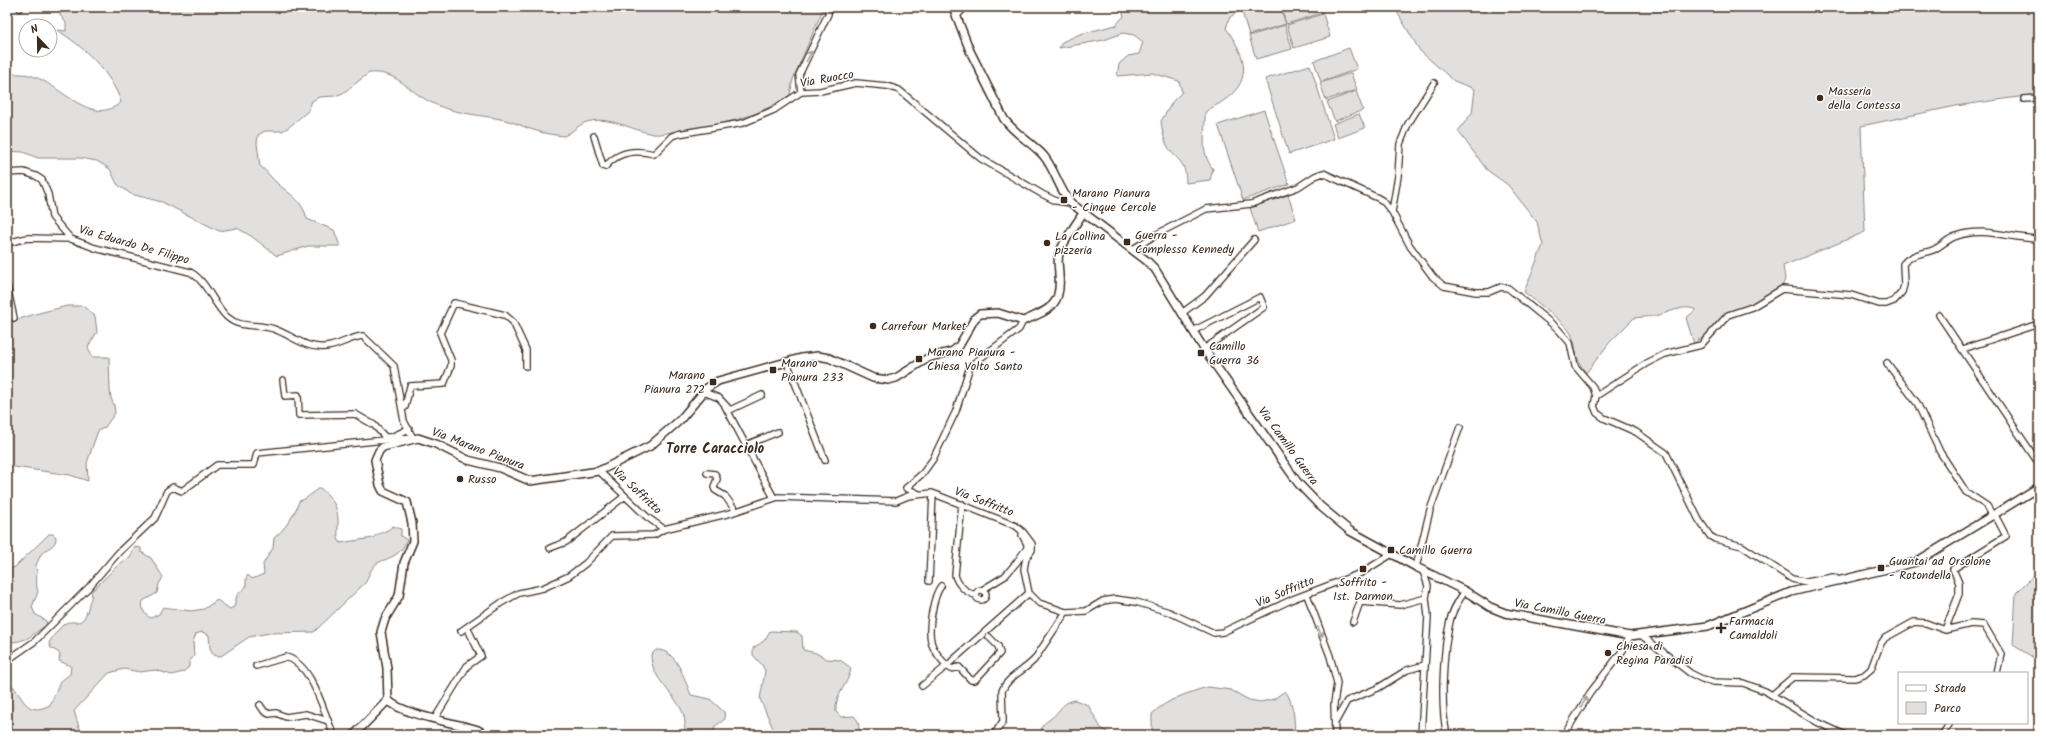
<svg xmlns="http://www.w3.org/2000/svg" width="2046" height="742" viewBox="0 0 2046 742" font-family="Kalam,sans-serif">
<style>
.green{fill:#e2e0de;stroke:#8e857e}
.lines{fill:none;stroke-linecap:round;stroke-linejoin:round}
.street-casing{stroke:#3b2a1e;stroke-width:8}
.secondary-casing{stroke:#3b2a1e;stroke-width:10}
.street{stroke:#fff;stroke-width:5.5}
.secondary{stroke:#fff;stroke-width:7}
.oneway{stroke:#a79f9a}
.poi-dot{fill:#3b2a1e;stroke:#fff;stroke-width:1.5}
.labels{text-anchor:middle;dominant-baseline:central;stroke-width:3;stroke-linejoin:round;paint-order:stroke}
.street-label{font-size:12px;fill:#3b2a1e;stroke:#fff}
.poi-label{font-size:12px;fill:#3b2a1e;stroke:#fff;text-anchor:start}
.quarter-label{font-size:14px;font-weight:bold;fill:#3b2a1e;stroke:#fff}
</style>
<rect width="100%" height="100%" fill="#fff"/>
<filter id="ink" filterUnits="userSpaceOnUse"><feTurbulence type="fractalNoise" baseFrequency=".025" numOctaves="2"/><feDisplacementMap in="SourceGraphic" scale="8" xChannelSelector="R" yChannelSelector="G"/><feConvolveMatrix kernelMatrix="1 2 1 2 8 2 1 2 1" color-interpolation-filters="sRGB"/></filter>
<g filter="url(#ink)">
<path class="green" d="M61 7H620L623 9 644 7H824L793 79 790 95C752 120 723 124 680 130 672 132 661 135 653 134 631 130 607 114 584 123 577 126 572 133 564 136 556 135 547 134 540 132 528 129 517 123 505 120 478 114 449 114 425 99 404 87 396 71 369 73L343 93 335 96 319 97 312 101 308 111 289 127 282 131H265L258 135 257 143 260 166C267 171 271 178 278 184 291 195 303 201 307 219L334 230 340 246H308L277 256 251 236 237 228 219 231 162 202 131 194 117 184 110 169 97 161 80 158H38L23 152 7 151V74C16 74 27 73 35 77 61 86 93 128 121 102 111 72 83 46 57 30L66 31V23L60 15Z
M1121 7H1245L1230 17 1226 28C1243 52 1255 78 1226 99 1220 104 1212 107 1205 112 1206 134 1199 151 1213 169L1210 180 1186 183C1186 157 1174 161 1166 143 1163 136 1162 128 1161 121L1173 101 1182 92 1179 81 1152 73 1117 76 1119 64 1128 56 1139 54 1143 42 1134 35 1123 33 1104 40 1059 48 1062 42 1080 34 1116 25 1124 16Z
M1259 7H1280L1286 24 1249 35 1242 12Z
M1281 7H1321L1322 13 1286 24Z
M1394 7H2039V94L1956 106 1861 126 1865 232 1783 266 1785 279 1782 287 1752 304 1723 316 1701 340 1699 339 1694 344 1686 318 1696 310C1683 303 1666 315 1653 316 1647 317 1641 317 1634 318L1610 342 1586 373C1574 358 1578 352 1572 336 1568 324 1535 301 1524 292L1543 245 1537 222 1508 185 1487 170 1458 131 1472 113 1475 89 1454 81 1420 51Z
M1323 14 1330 37 1294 48 1287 25Z
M1285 25 1292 49 1256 59 1249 36Z
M1349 48 1357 69 1321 82 1314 61Z
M1310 65 1334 139 1289 154 1265 79Z
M1351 73 1357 90 1326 100 1320 83Z
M1356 91 1363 110 1335 121 1327 102Z
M1264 110 1289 184 1243 200 1218 125Z
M1359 114 1365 128 1338 138 1333 124Z
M1288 195 1296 219 1258 232 1250 208Z
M67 306H83L95 316 97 332 88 347 92 357H109L110 390 111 398 114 405 115 413 105 427 98 431 95 439 87 463 88 481 70 475 7 466V323L35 314Z
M320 488C334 499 339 509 338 527 338 533 337 537 340 543L373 538C378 532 386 533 393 526L401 529V536L407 540C405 544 402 550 398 553 381 565 375 556 366 582L314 632 269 633 249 637 221 656 213 655 210 648 209 635 202 632 196 634 193 642 194 656 189 662V667L183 672 172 675 155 670 140 672 124 669 109 673 74 711 79 727 87 735H7V685L13 686C25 702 28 716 50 705L60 682 70 674 71 666 59 661 60 655 58 652 51 648 49 643C52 637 58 630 63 625 73 616 83 633 89 604 90 599 93 597 91 592L119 564 130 558 135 547 141 548V552L151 558 163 577 159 584 157 593 143 601C141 608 144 615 151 618L159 614 163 607 191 611 204 609 217 600 230 609 234 607 237 595 246 587V578L248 575 252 579 264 574 263 564 273 548 274 538C285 529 295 515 299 501 310 498 311 492 320 488Z
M49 534H53L56 537C56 546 50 547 44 551 40 555 38 561 36 565 38 575 35 583 38 592L32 607 35 614 46 621 47 625C30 635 30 642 7 642V570L15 567Z
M2039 570V661L2013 645 2016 593Z
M770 631 797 632 802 636 803 650 816 653 827 659 840 660 851 668C849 684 834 695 836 712L841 717 854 716 858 721 860 735H776L760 699 765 671 762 665 753 655V648L764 641Z
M656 650C677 649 684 679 691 695L710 699 724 712 725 719 714 727 715 735H684C684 728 686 723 684 716 677 694 651 680 651 655Z
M1208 687 1231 690 1249 700 1261 702 1274 699 1285 691C1293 700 1296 723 1294 735H1148L1152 730V714C1166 700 1189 692 1208 687Z
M1075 700 1088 705 1101 728 1112 735H1043L1041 728C1045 721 1050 720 1055 715 1062 707 1064 702 1075 700Z"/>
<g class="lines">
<defs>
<path id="street" d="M19 7 20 8
M956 17 965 7
M1434 83 1408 124 1400 144 1398 176 1392 212 1410 246 1433 277 1444 286 1476 292H1489L1501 287 1508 288 1557 328 1570 343 1575 366 1593 387 1596 396 1594 406 1597 413 1604 418 1636 432 1666 453 1699 520 1710 536 1715 539 1742 546 1792 579 1807 582 1833 577 1840 581
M801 92 799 75 828 14V7
M2024 99 2039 98
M594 136 603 166 605 167C618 151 635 149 654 154L672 136 678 134 743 123 774 110 801 92 820 91 856 83 887 86 899 90 980 158 1042 194 1056 201 1071 203
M7 173 24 172 36 176 42 180 48 194 52 217 71 239 95 248 190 272C207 281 213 304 227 317 240 329 258 323 274 329 291 335 306 349 325 347 339 346 350 337 363 336L394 366 404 421 413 438
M7 243 27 238 71 239
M1133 249 1157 234 1206 209 1251 204 1298 187 1315 176 1323 173 1378 198 1383 201 1392 212
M7 286 14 318
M1182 313 1205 296 1254 240
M1939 315 2039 464
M1193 331 1260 297 1264 307 1204 349
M1963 349 2035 325 2039 328
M787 362 825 460
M1887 363 1917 403 1940 452 1966 492 1987 506 1993 516
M283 380 285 396 298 395 299 415 355 414 374 425 385 437H391L409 429
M704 392 719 398 730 410 762 395
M1596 396 1647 363 1665 354 1701 345 1728 315 1752 307 1782 289 1851 295 1879 304H1886L1894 301 1902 292 1904 285 1903 264C1911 254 1922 254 1933 250 1942 246 1948 238 1957 236 1984 226 2011 239 2039 239
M725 406 774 498
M402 409 405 407 410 386 444 384 451 366V360L440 333 454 303 505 315 513 322 526 350V366
M746 445 778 432
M599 471 647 517 664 529 731 513 778 497 896 501 908 496 932 493 1016 526 1023 532 1032 544V550L1026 558 1024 569 1029 593 1039 603 1066 612 1086 611 1103 601 1115 599 1136 602 1169 612 1214 633 1223 632 1293 599 1361 573 1392 554
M707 473 715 474 717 479 714 487 715 490 725 496 736 511
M919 494 906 488 923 473 933 459 956 411 970 366 1019 329 1023 321
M962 504 955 575C957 584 967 594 976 595
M550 548 566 542 625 496
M1416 567 1430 510 1460 427
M929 581 933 494
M941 586C933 596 928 629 931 641 932 649 944 664 951 669L959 667 971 680H975L1000 653 998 646 989 637
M976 595a5 5 0 1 1 10 0a5 5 0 1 1-10 0Z
M982 590 1005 576 1016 563 1027 548V544L1022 535 1023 532
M1307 595 1330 656 1337 683 1334 704 1335 735
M1353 622 1360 602 1400 605 1426 598
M1945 630 1959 594V583L1953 569 2006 536 1995 515
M461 631 501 603 519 593 543 588 569 576 586 563 612 536 654 535 664 529
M1641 635 1690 673 1702 679 1714 682 1743 683 1765 691 1817 722 1845 735
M12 657 35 641 89 587 119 552 155 518 167 491 173 487 182 491 217 465H254L257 453 404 438 409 439
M952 661 1029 593
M256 666 286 657C313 664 323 712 334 735
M922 686 949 664
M1772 695 1793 677 1855 678 1864 675 1871 669 1880 645 1885 638 1914 622 1926 623 1945 630 1971 624 1984 625 2001 654 1997 673
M260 705 264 711 269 714 276 713 286 717 306 714 328 721
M435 718 467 666 481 656 467 627
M1336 721 1347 701 1378 688 1407 670 1425 665
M994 735 1003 721 1002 691C1008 676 1024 671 1034 660L1066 612
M1421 735 1428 616 1426 598 1428 586 1423 571
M1447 735C1440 706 1443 650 1450 621 1452 610 1459 600 1465 591
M1564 735 1590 693 1623 650 1630 636
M1942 735 1950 723"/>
<path id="secondary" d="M953 7 970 51 1004 119C1015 134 1031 142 1043 155 1055 169 1058 188 1071 203L1147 261 1155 269 1204 349 1298 483 1320 506 1350 531 1416 567 1465 591 1490 607 1505 613 1630 636 1708 626 1791 592 1916 562 2039 487
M388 700C402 715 457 723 478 730L487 735
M354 735 388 700 387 668 381 632 385 619 399 596 404 563 413 541 412 523 407 502 383 491 380 485 375 460 379 451 383 447 418 438 436 444 468 460 500 468 530 481 599 471 650 446 680 420 707 388 718 381 801 358 818 356 829 358 873 378 888 380 896 378 928 358 953 351 959 346 975 318 980 314 998 313 1023 321C1049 310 1062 306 1059 275 1059 268 1057 260 1059 254 1064 240 1075 226 1083 213"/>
</defs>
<use href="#street" class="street-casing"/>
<use href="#secondary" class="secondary-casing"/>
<use href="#street" class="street"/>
<use href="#secondary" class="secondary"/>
</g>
<defs><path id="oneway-shaft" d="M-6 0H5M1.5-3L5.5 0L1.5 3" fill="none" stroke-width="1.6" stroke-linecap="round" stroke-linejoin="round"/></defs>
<g class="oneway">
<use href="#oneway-shaft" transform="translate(809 56) rotate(-63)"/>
<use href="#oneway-shaft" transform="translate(1320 632) rotate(67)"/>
<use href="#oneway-shaft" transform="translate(1584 702) rotate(-57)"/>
</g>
</g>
<g class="poi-dot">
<circle cx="1820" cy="98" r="4"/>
<rect x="1060" y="196" width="8" height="8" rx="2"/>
<rect x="1123" y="238" width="8" height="8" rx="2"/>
<circle cx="1047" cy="243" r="4"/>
<circle cx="873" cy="326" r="4"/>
<rect x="1197" y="349" width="8" height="8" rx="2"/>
<rect x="915" y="355" width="8" height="8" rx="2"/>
<rect x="769" y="366" width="8" height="8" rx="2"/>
<rect x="709" y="378" width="8" height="8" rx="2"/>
<circle cx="460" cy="479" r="4"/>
<rect x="1387" y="546" width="8" height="8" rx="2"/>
<rect x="1877" y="564" width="8" height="8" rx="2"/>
<rect x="1359" y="565" width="8" height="8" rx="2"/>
<path d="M1719 622h4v4h4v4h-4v4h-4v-4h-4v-4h4z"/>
<circle cx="1608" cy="653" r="4"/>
</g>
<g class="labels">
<g class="street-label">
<text transform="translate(827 79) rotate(-10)">Via Ruocco</text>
<text transform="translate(134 245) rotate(16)">Via Eduardo De Filippo</text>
<text transform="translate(1288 446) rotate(54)">Via Camillo Guerra</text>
<text transform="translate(478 449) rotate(21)">Via Marano Pianura</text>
<text transform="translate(637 491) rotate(43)">Via Soffritto</text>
<text transform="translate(984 502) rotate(21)">Via Soffritto</text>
<text transform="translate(1285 592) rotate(-23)">Via Soffritto</text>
<text transform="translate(1560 612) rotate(11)">Via Camillo Guerra</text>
</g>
<g class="poi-label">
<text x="1828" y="91">Masseria<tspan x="1828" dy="14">della Contessa</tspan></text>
<text x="1072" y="193">Marano Pianura<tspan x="1072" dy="14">- Cinque Cercole</tspan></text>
<text x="1135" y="235">Guerra -<tspan x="1135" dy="14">Complesso Kennedy</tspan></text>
<text x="1055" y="236">La Collina<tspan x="1055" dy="14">pizzeria</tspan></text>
<text x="881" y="326">Carrefour Market</text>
<text x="1209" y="346">Camillo<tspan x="1209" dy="14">Guerra 36</tspan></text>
<text x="927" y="352">Marano Pianura -<tspan x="927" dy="14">Chiesa Volto Santo</tspan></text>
<text x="781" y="363">Marano<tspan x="781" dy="14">Pianura 233</tspan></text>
<text x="705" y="375" text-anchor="end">Marano<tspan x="705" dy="14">Pianura 272</tspan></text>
<text x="468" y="479">Russo</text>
<text x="1399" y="550">Camillo Guerra</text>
<text x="1889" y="561">Guantai ad Orsolone<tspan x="1889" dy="14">- Rotondella</tspan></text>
<text x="1363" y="582" text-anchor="middle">Soffrito -<tspan x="1363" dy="14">Ist. Darmon</tspan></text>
<text x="1729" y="621">Farmacia<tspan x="1729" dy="14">Camaldoli</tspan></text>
<text x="1616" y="646">Chiesa di<tspan x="1616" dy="14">Regina Paradisi</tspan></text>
</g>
<g class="quarter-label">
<text x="715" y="449">Torre Caracciolo</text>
</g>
</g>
<rect width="2046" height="742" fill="none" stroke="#fff" stroke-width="24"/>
<rect x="12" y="12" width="2022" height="718" fill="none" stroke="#3b2a1e" stroke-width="1.5" filter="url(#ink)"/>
<rect x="1898" y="672" width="130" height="52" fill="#ffffff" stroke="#b1aaa5"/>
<rect x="1906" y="685" width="20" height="6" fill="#ffffff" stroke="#b1aaa5"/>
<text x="1934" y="692" font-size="12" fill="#3b2a1e">Strada</text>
<rect x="1906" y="702" width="20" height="12" fill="#e2e0de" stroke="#b1aaa5"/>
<text x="1934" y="712" font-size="12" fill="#3b2a1e">Parco</text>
<g transform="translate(38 38) rotate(338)"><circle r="19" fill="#ffffff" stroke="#b1aaa5"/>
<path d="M0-3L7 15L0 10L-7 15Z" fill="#3b2a1e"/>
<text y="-6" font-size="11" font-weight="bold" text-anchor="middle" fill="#3b2a1e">N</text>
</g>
</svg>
